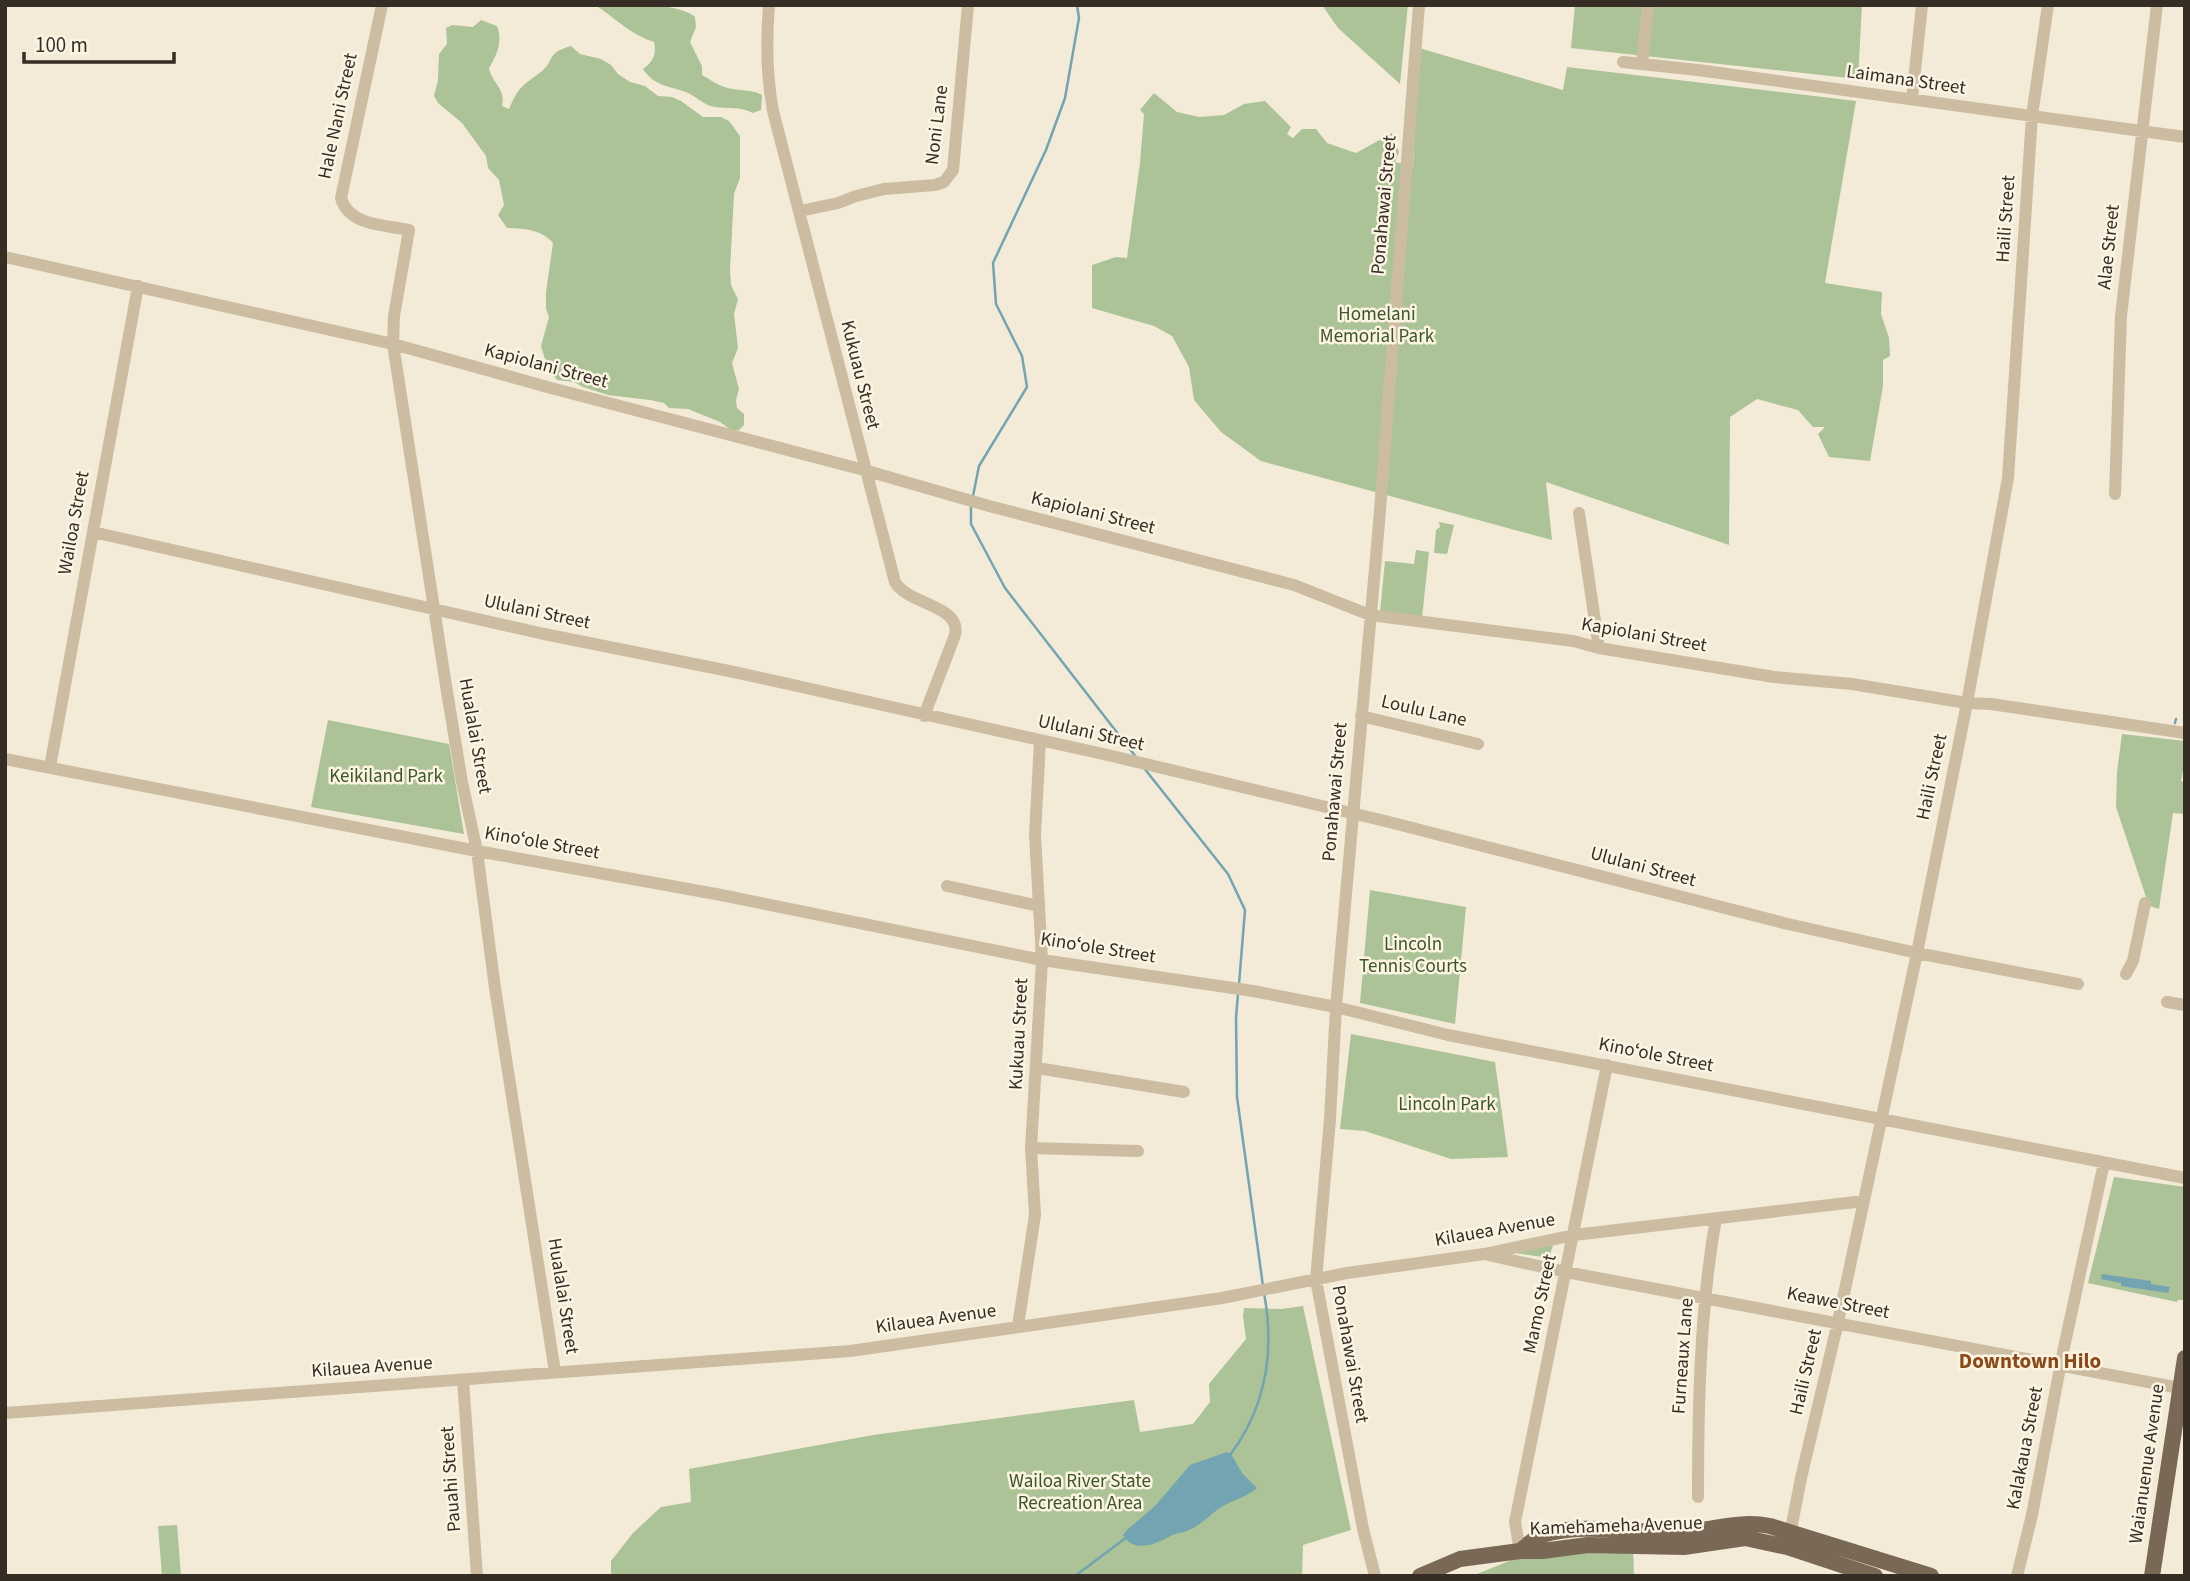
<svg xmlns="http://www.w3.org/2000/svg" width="2190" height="1581" viewBox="0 0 2190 1581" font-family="'Source Sans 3',sans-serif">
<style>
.green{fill:#abc396}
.water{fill:#73a4b2}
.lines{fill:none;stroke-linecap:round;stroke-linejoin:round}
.stream{stroke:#73a4b2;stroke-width:2.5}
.minor{stroke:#ccbda2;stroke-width:12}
.major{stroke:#796855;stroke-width:16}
.labels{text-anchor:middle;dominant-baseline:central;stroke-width:5;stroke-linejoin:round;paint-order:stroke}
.street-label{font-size:19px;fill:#362d25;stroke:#fbf4e3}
.park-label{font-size:19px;fill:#3c5627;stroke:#fbf4e3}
.neighbourhood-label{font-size:21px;font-weight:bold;fill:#8c4817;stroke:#fbf4e3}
</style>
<rect width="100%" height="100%" fill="#f3ebd7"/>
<path class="green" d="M595 5C621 5 675 1 695 17L696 27 690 42 702 66V75C711 80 718 86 728 88 740 91 751 89 762 95L761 110 753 113C740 106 729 109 715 107 703 105 696 96 686 92 669 86 654 86 643 69 653 62 657 54 654 42 631 35 614 17 595 5Z
M1322 5H1408L1400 84 1338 28Z
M1575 5H1862L1858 79 1571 48Z
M481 20 497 26C503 41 497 55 489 68 492 84 506 88 502 106L509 109C520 84 522 87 542 71 555 60 546 53 571 46L580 54 601 59 611 65 618 74 630 82 645 86 658 96 672 97 681 101 703 117H721L729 121 740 136V178L734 194 730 270 731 285 738 299 734 314 738 348 732 363 739 389 736 400 737 408 744 414V425L739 430H731L720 422 688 409 669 408 664 403 650 400 608 395 583 387 574 382 557 380 546 368V362L541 346 549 317 546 309V292L553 243C541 229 524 229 507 228L498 215 504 205 499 180 488 168 486 156 462 123 438 103 434 96 438 80 439 54 447 44 446 28 452 25 473 27Z
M1419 48 1563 90 1567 67 1856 101 1825 283 1882 292 1881 314 1889 338 1890 356 1883 360V386L1870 461 1829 457 1818 434 1825 427H1813L1798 410 1757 399 1730 417 1729 545 1546 482 1552 540 1261 461 1221 432 1194 400 1189 367 1172 336 1154 326 1092 308V265L1116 257 1127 258 1140 163 1144 114 1140 110 1154 93 1177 112 1199 117 1224 115 1244 104 1265 101 1291 127 1287 134 1293 138 1302 129H1316L1327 143 1356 153 1392 133 1399 152 1395 162 1413 166Z
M1439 522 1454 525 1447 554 1434 553 1436 530 1440 527Z
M1416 550 1429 552 1422 618 1380 613 1385 561 1414 564Z
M328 720 449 744 464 834 311 807Z
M2122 734 2185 741V760L2181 781 2185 782V814L2173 813 2159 909 2149 906 2116 807 2117 772Z
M1370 890 1466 907 1455 1024 1360 1003Z
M1351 1034 1495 1062 1508 1157 1451 1159 1365 1131 1340 1129Z
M2114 1177 2185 1187V1290L2183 1300H2178L2177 1302 2088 1283Z
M1553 1245 1549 1258 1515 1253Z
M1303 1306 1351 1530 1303 1545 1302 1576H611V1561L633 1533 661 1507 691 1502 689 1469 873 1435 1134 1400 1140 1432 1193 1424 1210 1402 1209 1384 1246 1339 1243 1316 1244 1308 1281 1309Z
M177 1525 181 1576H162L158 1526Z
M1633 1546 1634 1576H1472L1514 1559Z"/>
<path class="water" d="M2102 1274 2151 1281V1284L2170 1287 2168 1293 2121 1286V1283L2101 1279Z
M1227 1452 1231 1454 1242 1473 1257 1488C1248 1496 1234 1500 1223 1506 1211 1513 1201 1526 1187 1531 1182 1533 1177 1533 1172 1535 1157 1544 1134 1554 1123 1535L1127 1530 1156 1505 1190 1465Z"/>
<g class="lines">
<path class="stream" d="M973 496 979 466 1027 387 1022 356 996 304 993 263 1046 150 1065 98 1079 18 1077 5
M971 506V524L1005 588 1136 757
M2175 723 2176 719
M1144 768 1228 874 1245 910 1239 984
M1238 994 1236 1018 1237 1097 1263 1286
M1230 1455C1266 1407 1275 1352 1264 1293
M1075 1576 1127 1537"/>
<path class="minor" d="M382 5 341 198C349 226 385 225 409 230L394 316 393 344 447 692 462 782 477 851 495 988 555 1372
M769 5C766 42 766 74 773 111L895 582C908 605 962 605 955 635L924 716
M1623 62 1698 70 2185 137
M1642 64 1648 5
M1912 99 1922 5
M800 211 838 203 856 196 884 189 935 185 944 182 953 170 968 5
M5 257 393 344 551 388 864 470 989 506 1294 585 1370 615 1573 641 1599 648 1774 677 1852 684 1967 703 1991 704 2185 733
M2115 494 2121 316 2157 5
M1579 513 1599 648
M93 532 544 634 734 672 1112 756 1385 821 1788 924 1917 953 2078 984
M1361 716 1478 744
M5 759 477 851 716 894 1042 960 1253 991 1336 1007 1448 1035 2185 1178
M50 767 138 286
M947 886 1039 906
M2126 974 2133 961 2145 903
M2167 1002 2185 1005
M1037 1068 1184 1092
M1031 1148 1138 1151
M1488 1255 1566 1272 2185 1389
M1018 1326 1035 1215 1031 1148 1042 960 1035 835 1040 741
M463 1380 477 1576
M5 1413 850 1351 1222 1298 1347 1273 1484 1254 1574 1235 1864 1201
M1698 1497C1698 1405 1700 1309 1716 1218
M1789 1540 1801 1478 1838 1322 1917 953 1967 703 2008 478 2032 116 2048 5
M1520 1551 1515 1522 1607 1065
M1375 1576 1363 1529 1316 1280 1330 1119 1336 1007 1379 523 1419 5
M2017 1576 2032 1515 2063 1352 2104 1163"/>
<path class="major" d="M1520 1551C1527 1546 1534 1538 1542 1535 1588 1521 1637 1535 1683 1532 1714 1530 1739 1520 1770 1526L1931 1576
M1420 1576 1460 1559 1520 1551H1542L1588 1545 1684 1547 1745 1538 1787 1547 1875 1576
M2152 1576 2185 1358"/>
</g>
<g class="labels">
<g class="street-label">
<text transform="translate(1906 80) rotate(8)">Laimana Street</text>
<text transform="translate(338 116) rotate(-78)">Hale Nani Street</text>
<text transform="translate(937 125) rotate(-83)">Noni Lane</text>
<text transform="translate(1384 205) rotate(-85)">Ponahawai Street</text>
<text transform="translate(2006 219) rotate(-86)">Haili Street</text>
<text transform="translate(2109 247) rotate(-84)">Alae Street</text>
<text transform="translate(546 366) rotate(15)">Kapiolani Street</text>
<text transform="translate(860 375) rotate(76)">Kukuau Street</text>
<text transform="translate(1093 513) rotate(14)">Kapiolani Street</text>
<text transform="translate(74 523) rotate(-80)">Wailoa Street</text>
<text transform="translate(537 612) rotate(12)">Ululani Street</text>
<text transform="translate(1644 635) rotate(10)">Kapiolani Street</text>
<text transform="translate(1424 711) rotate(13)">Loulu Lane</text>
<text transform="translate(1091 733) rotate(13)">Ululani Street</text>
<text transform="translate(475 736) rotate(80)">Hualalai Street</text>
<text transform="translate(1932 777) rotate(-78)">Haili Street</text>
<text transform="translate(1335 792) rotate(-85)">Ponahawai Street</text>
<text transform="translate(542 843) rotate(10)">Kinoʻole Street</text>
<text transform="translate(1643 867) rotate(15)">Ululani Street</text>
<text transform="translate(1098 948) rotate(9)">Kinoʻole Street</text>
<text transform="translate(1019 1034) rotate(-87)">Kukuau Street</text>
<text transform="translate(1656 1055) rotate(11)">Kinoʻole Street</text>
<text transform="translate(1495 1230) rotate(-10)">Kilauea Avenue</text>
<text transform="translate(563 1296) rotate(81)">Hualalai Street</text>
<text transform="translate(1838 1303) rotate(11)">Keawe Street</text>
<text transform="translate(1540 1304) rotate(-78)">Mamo Street</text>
<text transform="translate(936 1319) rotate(-8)">Kilauea Avenue</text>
<text transform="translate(1350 1354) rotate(80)">Ponahawai Street</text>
<text transform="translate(1683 1356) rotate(-86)">Furneaux Lane</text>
<text transform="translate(372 1367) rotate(-4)">Kilauea Avenue</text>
<text transform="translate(1806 1372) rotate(-77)">Haili Street</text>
<text transform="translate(2025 1448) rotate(-79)">Kalakaua Street</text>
<text transform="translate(2147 1464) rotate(-82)">Waianuenue Avenue</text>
<text transform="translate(451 1479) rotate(-94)">Pauahi Street</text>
<text transform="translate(1616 1526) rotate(-2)">Kamehameha Avenue</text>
</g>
<g class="park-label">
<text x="1377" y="314">Homelani<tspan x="1377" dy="22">Memorial Park</tspan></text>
<text x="386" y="776">Keikiland Park</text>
<text x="1413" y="944">Lincoln<tspan x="1413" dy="22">Tennis Courts</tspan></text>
<text x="1447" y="1104">Lincoln Park</text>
<text x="1080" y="1481">Wailoa River State<tspan x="1080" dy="22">Recreation Area</tspan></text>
</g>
<g class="neighbourhood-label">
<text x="2030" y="1361">Downtown Hilo</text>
</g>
</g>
<rect width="2190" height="1581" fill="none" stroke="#362d25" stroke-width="14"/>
<path d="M24 52v10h150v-10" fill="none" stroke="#362d25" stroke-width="3.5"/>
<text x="35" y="52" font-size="21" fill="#362d25" stroke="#fbf4e3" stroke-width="5" paint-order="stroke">100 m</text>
</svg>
